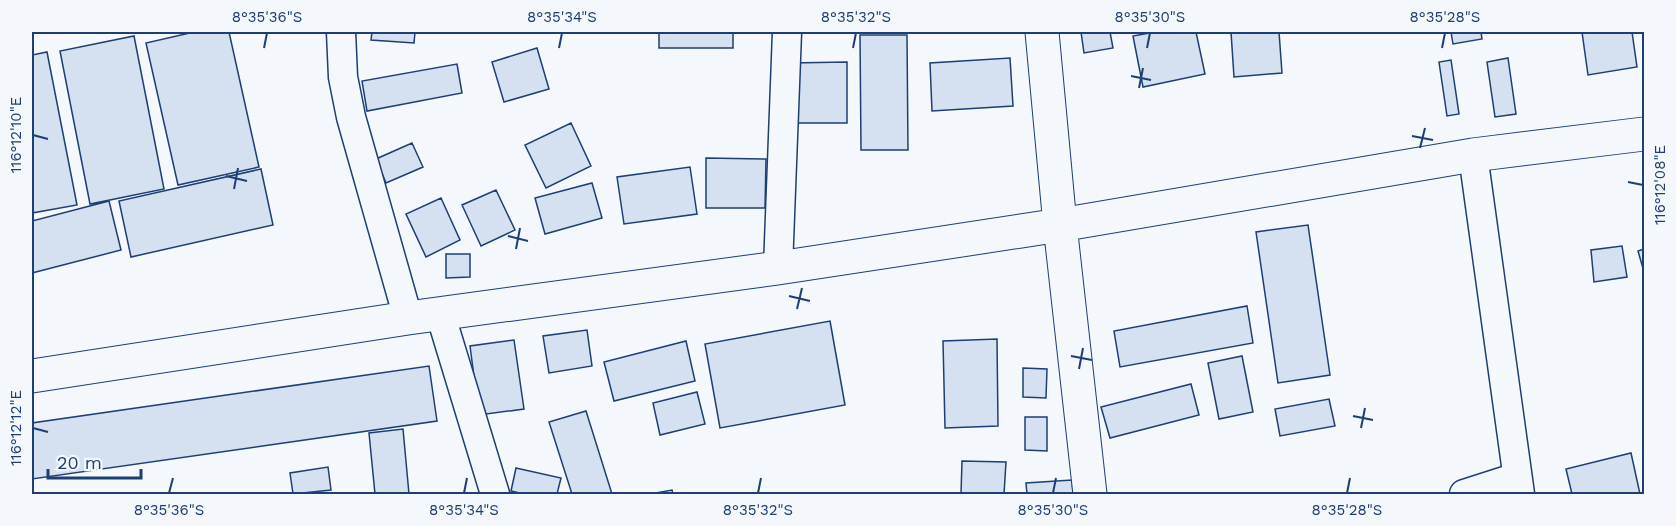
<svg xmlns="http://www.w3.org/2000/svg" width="1676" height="526" viewBox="0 0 1676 526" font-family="'Work Sans',sans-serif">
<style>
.building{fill:#d5e0f0;stroke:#1d3f73;stroke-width:1.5}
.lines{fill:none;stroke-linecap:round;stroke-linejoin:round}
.minor-casing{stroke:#1d3f73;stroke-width:31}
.tertiary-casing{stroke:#1d3f73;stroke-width:35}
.minor{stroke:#f4f7fb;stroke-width:28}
.tertiary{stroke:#f4f7fb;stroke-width:33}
.ticks{fill:none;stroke:#1d3f73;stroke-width:2}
.neatline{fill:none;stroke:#1d3f73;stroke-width:2}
.ticks-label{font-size:15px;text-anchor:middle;fill:#1d3f73}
</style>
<rect width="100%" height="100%" fill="#f4f7fb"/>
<path class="building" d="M194 32H229L259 167 178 185 146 43Z
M372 32H415L414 43 371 40Z
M659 32H733V48H659Z
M1081 32H1110L1113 48 1084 53Z
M1155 32H1196L1205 74 1143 87 1133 36Z
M1231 32H1279L1282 73 1234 77Z
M1451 32H1481L1482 39 1453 44Z
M1582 32H1632L1637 67 1588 75Z
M860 35H907L908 150H861Z
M134 36 164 189 90 204 60 51Z
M537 48 549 89 504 102 492 62Z
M47 52 77 205 32 213V55Z
M1010 58 1013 106 932 111 930 63Z
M1508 58 1516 114 1495 117 1487 62Z
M1451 60 1459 114 1447 116 1439 62Z
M847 62V123H789V63Z
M457 64 462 93 367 111 362 81Z
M571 123 591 166 546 188 525 145Z
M412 143 423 167 386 183 376 159Z
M706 158 766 159 765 208H706Z
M690 167 697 214 624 224 617 177Z
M261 169 273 225 131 257 119 201Z
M592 183 602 218 545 234 535 198Z
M496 190 515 230 481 246 462 205Z
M441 198 460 240 426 257 406 214Z
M109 201 121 250 32 273V221Z
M1308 225 1330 375 1278 383 1256 232Z
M1622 246 1627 277 1594 282 1591 250Z
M1644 249V272L1638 251Z
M446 254H470V277L446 278Z
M1247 306 1253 343 1120 367 1114 331Z
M830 321 845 405 720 428 705 344Z
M587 330 592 366 549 373 543 336Z
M997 339 998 426 945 428 943 341Z
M514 340 524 409 479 415 470 346Z
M686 341 695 381 614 401 604 362Z
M1242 356 1253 412 1219 419 1208 363Z
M429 366 437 421 32 479V423Z
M1023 368 1047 369 1046 398 1023 397Z
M1191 384 1199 415 1110 438 1101 407Z
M697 392 705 424 660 435 653 403Z
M1329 399 1335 426 1280 436 1275 409Z
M586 411 612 494H572L549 422Z
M1025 417H1047V451L1025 450Z
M403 429 409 494H375L369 433Z
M1631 453 1640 494H1572L1566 469Z
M962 461 1006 462 1004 494H961Z
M328 467 331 490 293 494 290 473Z
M516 468 561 478 557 494H524L511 491Z
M1072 480 1073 494H1027L1026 483Z
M672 490 673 494H650Z"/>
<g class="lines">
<defs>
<path id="minor" d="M341 32 343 77 351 117 408 318
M1473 155 1520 494
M778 268 787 32
M440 313 495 494
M1464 494 1517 477"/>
<path id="tertiary" d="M1042 32 1060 225 1090 494
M32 376 408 318 778 268 1060 225 1473 155 1644 134"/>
</defs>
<use href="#minor" class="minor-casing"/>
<use href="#tertiary" class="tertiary-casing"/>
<use href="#minor" class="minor"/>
<use href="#tertiary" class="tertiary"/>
</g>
<path class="ticks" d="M264 48 267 33M559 48 562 33M853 48 856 33M1147 48 1150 33M1442 48 1445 33M1131 76 1151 80M1139 88 1143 68M33 135 48 139M1412 136 1433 140M1420 148 1425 128M226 176 247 181M1628 182 1643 185M234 189 238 168M508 236 528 241M516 249 520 228M789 296 810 301M797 309 802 288M1071 356 1092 360M1079 369 1083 348M1353 416 1373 420M33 428 48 432M1361 428 1365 408M169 493 173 478M464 493 467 478M758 493 761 478M1053 493 1056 478M1347 493 1350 478"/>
<rect width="1676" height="526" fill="none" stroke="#f4f7fb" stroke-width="66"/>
<path d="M48 469v9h93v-9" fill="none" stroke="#1d3f73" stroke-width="3"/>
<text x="57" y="469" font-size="18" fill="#1d3f73" stroke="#f4f7fb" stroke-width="4.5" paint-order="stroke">20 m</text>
<rect x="33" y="33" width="1610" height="460" class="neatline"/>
<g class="ticks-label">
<text x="267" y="22">8°35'36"S</text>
<text x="562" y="22">8°35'34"S</text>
<text x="856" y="22">8°35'32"S</text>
<text x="1150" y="22">8°35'30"S</text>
<text x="1445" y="22">8°35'28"S</text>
<text transform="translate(16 135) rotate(-90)" y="5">116°12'10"E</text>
<text transform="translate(1660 185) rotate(-90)" y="5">116°12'08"E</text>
<text transform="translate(16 428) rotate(-90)" y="5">116°12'12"E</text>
<text x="169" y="515">8°35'36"S</text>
<text x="464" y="515">8°35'34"S</text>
<text x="758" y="515">8°35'32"S</text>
<text x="1053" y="515">8°35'30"S</text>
<text x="1347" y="515">8°35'28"S</text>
</g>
</svg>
